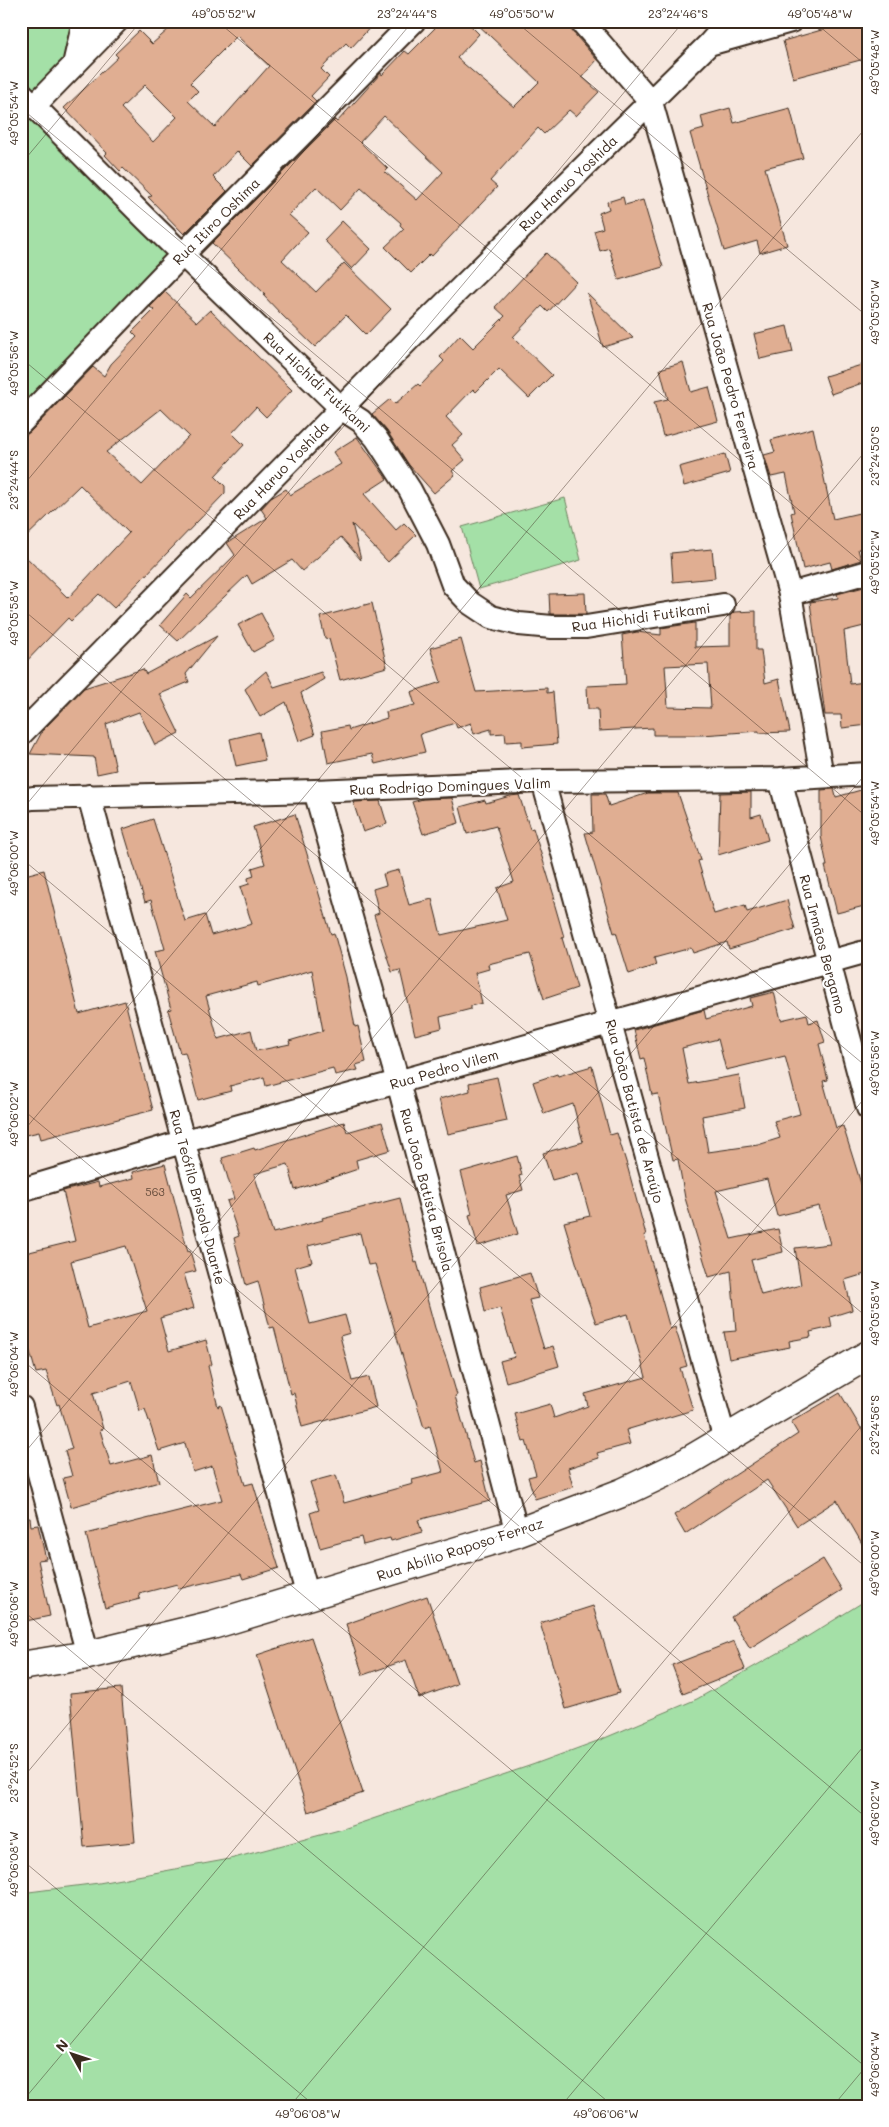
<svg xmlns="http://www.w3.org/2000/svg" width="889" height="2127" viewBox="0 0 889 2127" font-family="Mali,sans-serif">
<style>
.green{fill:#a4e0a7;stroke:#708562}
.water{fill:#96ccf4;stroke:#728b9e}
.building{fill:#e0ae92;stroke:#3b2a1e;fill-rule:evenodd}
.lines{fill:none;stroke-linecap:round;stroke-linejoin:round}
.minor-casing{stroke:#3b2a1e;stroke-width:26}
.tertiary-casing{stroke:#3b2a1e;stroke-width:31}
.minor{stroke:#fff;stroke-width:22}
.tertiary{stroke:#fff;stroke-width:28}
.ticks{fill:none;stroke:#3b2a1e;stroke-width:1;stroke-opacity:0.45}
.labels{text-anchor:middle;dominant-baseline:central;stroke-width:4.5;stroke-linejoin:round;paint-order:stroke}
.number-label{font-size:11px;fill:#644b3b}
.street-label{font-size:14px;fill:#3b2a1e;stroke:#fff}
.neatline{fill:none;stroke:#3b2a1e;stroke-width:2}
.ticks-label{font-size:12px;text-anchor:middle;fill:#3b2a1e}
</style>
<rect width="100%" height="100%" fill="#f6e7de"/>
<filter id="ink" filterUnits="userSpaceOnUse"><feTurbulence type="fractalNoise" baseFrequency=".02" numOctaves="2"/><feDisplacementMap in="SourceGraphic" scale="10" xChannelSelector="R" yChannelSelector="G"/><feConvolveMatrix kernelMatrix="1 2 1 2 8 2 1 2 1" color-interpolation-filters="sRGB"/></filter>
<g filter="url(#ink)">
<path class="green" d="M21 21H84L73 66 34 106 21 93Z
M21 103 177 261 21 424Z
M565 498 581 560 479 589 462 527Z
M868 1599V2106H21V1893L99 1883 230 1859 343 1829 532 1765 600 1740 697 1699 810 1635Z"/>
<path class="water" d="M24 21H28L26 45H22Z"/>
<path class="building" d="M178 21H376L351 48 346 43 321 69 329 77 311 96 316 101 252 166 237 151 213 177 227 191 184 234 148 197 152 196 123 168 120 171 105 155 107 153 64 108 118 57 115 54 139 31 152 44ZM237 36 269 66 215 127 188 101 198 91 190 83ZM145 85 177 117 153 142 121 108Z
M442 21H466L479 34 457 58 514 107 539 82 474 21H568L571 30 597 60 582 77 599 92 576 116 569 110 544 134 538 128 490 181 497 187 432 256 430 254 411 273 385 247 404 229 400 225 401 223 361 188 340 210 316 187 289 215 308 232 282 260 316 292 344 263 391 309 366 335 346 315 315 347 282 315 263 295 265 294 212 243 335 120 337 122 381 73 382 75 405 51 409 54ZM384 116 443 172 417 200 385 172 388 169 360 142Z
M853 21H868V58L793 78 783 41Z
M730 108 734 123 790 108 803 158 765 168 787 245 760 253 757 241 724 251 690 133 704 129 701 116Z
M623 197 625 205 643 200 663 267 619 280 609 248 600 251 594 231 603 228 599 213 609 209 607 202Z
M342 221 371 249 352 269 324 240Z
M546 253 576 282 548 312 542 306 513 337 552 375 529 398 499 369 476 392 473 389 446 417 463 435 452 445 465 460 452 471 455 475 434 493 409 465 387 431 372 414 390 399 395 404 418 384 420 386 444 361 440 357 460 335 473 348 505 316 495 307Z
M165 292 197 322 210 310 292 390 266 417 256 407 232 433 244 445 215 476 225 486V493L114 608 99 594 71 621 68 618 21 667V552L68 598 129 533 80 485 21 542V436L30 432 93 367 104 376 111 364 137 337 132 332 154 310 150 307ZM161 409 189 436 142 485 106 452Z
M587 293 633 338 603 347Z
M787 326 793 352 760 359 754 334Z
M683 362 691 392 709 387 718 421 663 436 654 402 668 399 660 369Z
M868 363V381L831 394 825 376Z
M813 428 833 519 868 511V547L858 549 861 560 832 569 830 562 803 569 791 513 794 512 786 474 771 477 764 455 775 452 771 440Z
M357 437 387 479 364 494 396 530 404 523 416 535 388 562 352 524 361 560 341 537 302 571 292 560 252 584 247 575 178 641 160 625 187 594 191 598 235 555 227 543 267 518 261 509 271 498 286 489 290 495 341 464 333 452Z
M725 454 730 473 684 486 679 467Z
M712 549 715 578 673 582 671 553Z
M868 586V625L844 631 850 684 865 682 868 725 842 728 841 715H825L810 602 838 598 837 594Z
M585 593 586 614H550L549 594Z
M372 603 387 667 340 680 329 639 325 638 320 617Z
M756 611V650H761L765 683 779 679 790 732 759 733V731L702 735H653V728L599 731 598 709H588L587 686 626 684 622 635 637 632 661 635V628L695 623V647L730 646V616L734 612ZM708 664 711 708 668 707 665 666Z
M261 613 275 640 253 652 238 625Z
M217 636 186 674 189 682 160 694 179 733 155 745 139 712 106 724 116 770 97 774 94 757 30 754 43 730 84 688 143 669 146 674Z
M461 639 476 692 547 688V693L553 692 557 744 522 747V741L506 742 505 733 491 734V729L474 734 471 723 457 728 455 723 420 734 425 752 375 764 372 754 328 763 322 731 348 726 349 730 387 718 386 712 415 705 411 692 441 682 430 648Z
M266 671 274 687 321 672 324 679 301 693 315 735 299 741 286 702 260 717 245 689Z
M259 732 265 760 236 766 230 739Z
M868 788V905L837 913 825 866H827L821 836V790L834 789 836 797Z
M751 792V817L761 814 768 840 718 855 720 793Z
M648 793H678L701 860 698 861 714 914 745 905 747 912 787 900 795 929 729 949 727 942 693 953 691 948 654 958 656 965 629 974 616 932 614 933 585 833 593 832 592 794H605L609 806Z
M519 795 530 829 533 828 555 899H553L564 937 562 938 577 988 544 999 530 954 488 964 489 969 475 973 482 1003 471 1006V1009L440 1017 442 1028 415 1035 400 970 392 972 382 941 374 915 379 913 373 889 386 885 383 874 399 870 409 905 432 899 441 935 507 920 497 888 514 882 496 826 467 834 460 807 485 800 486 803 510 796Z
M452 798 459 823 423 834 412 802 423 799Z
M380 801 387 824 363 832 353 802Z
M295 814 331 934 334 933 346 977 355 1027 358 1026 366 1062 356 1065 358 1070 335 1075 333 1068 266 1086 264 1077 230 1086 231 1091 198 1100 185 1052 180 1053 168 1010 171 1009 155 951 165 949 151 900 145 902 123 829 153 819 185 921 205 915 211 935 252 924 240 887 249 884 248 878 254 876 252 868 265 864 253 827ZM312 970 323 1031 289 1041 290 1044 256 1051 251 1030 218 1039 206 996 257 982 258 986Z
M44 870 79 1014 125 1001 153 1110 41 1139 39 1132 21 1136V876Z
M774 992 781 1020 807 1014 809 1023 818 1020 825 1042 819 1044 828 1080 823 1081 836 1128 843 1126 868 1206V1273L845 1280 852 1310 830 1317 832 1327 810 1332 811 1337 789 1341 790 1347 729 1359 724 1332 736 1331 731 1271 709 1277 685 1198 678 1159 673 1160 658 1094 652 1095 644 1058 641 1059 634 1030 704 1010 706 1019 752 1006 750 998ZM718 1039 726 1070 785 1056 800 1114 774 1121 780 1138 758 1145 708 1152 702 1116 745 1108 739 1075 689 1084 682 1048ZM767 1179 777 1216 819 1206 830 1244 795 1248 801 1285 761 1295 751 1260 783 1252 778 1229 731 1239 716 1191Z
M592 1066 610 1135 617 1133 627 1165 646 1235H644L670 1329 675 1327 687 1366 680 1368 693 1410 626 1430 630 1444 597 1453 599 1458 568 1468 573 1487 535 1499 528 1477 536 1475 526 1441 523 1442 515 1414 550 1404 554 1418 588 1406 585 1394 646 1377 628 1314 596 1323 585 1292 564 1222 590 1216 578 1173 552 1180 543 1153 583 1142 573 1104 544 1114 533 1082 557 1074 558 1076Z
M497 1077 507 1121 448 1134 439 1099 470 1091 469 1083Z
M344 1122 347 1132 382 1122 390 1150 356 1160 358 1169 295 1190 288 1164 254 1174 273 1233 323 1220 322 1218 400 1198 415 1263 417 1262 435 1328 447 1361 457 1395 455 1396 474 1463 480 1461 490 1501 418 1520 422 1532 391 1541 390 1538 363 1545 361 1537 320 1548 310 1513 319 1510 310 1482 336 1475 344 1503 413 1484 412 1480 443 1472 430 1426 424 1428 375 1264 368 1265 360 1233 308 1246 312 1262 295 1267 310 1324 345 1315 350 1333 340 1336 352 1381 369 1377 376 1407 302 1427 294 1393 291 1394 274 1327 270 1328 258 1281 246 1285 234 1238 239 1236 227 1201 234 1199 222 1158 254 1148 255 1150Z
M517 1156 522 1175 519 1176 523 1190 506 1195 518 1234 478 1246 469 1215 472 1214 461 1172Z
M165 1164 188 1252 190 1251 196 1271 184 1274 194 1308 160 1318 169 1351 206 1340 212 1364 208 1366 218 1407 221 1405 245 1485 253 1483 279 1568 243 1579 241 1574 178 1589 177 1584 139 1594 140 1599 105 1608 86 1534 222 1500 212 1466 193 1472 185 1443 159 1451 145 1409 140 1411 131 1381 93 1393 103 1429 100 1430 111 1466 152 1455 159 1482 71 1507 63 1478 72 1476 65 1451 72 1449 59 1404 57 1405 46 1371 36 1373 21 1320V1254L75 1241 63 1191 98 1182 99 1187 134 1178 133 1172ZM126 1246 147 1311 88 1328 71 1261Z
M530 1273 538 1298 529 1300 544 1349 553 1346 559 1366 506 1382 500 1361 515 1357 500 1308 485 1312 480 1287Z
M840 1393 868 1440V1554L837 1500 797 1526 767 1480 685 1534 674 1515 798 1434 791 1422Z
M30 1518 31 1526 38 1525 46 1559 38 1560 50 1616 21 1622V1519Z
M823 1559 842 1590 750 1648 731 1617Z
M427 1596 457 1684 419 1698 406 1660 363 1675 346 1624Z
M593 1606 619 1693 566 1709 540 1623Z
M311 1637 363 1793 308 1812 257 1655Z
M734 1641 745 1669 683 1694 672 1665Z
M121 1688 135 1842 84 1847 70 1693Z"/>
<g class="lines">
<defs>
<path id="minor" d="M581 21 651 102 790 594 822 776
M709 44 791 21
M74 65 84 21
M21 93 147 220 341 408 361 421 376 438 410 490 438 544 453 585 470 603 491 617 519 624 552 627H586L723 605
M34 106 117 21
M21 423 183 254 414 21
M790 594 868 572
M21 734 421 327 709 44 729 21
M780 779 868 1108
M543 781 725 1440
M315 791 398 1082 517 1533
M89 796 308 1597
M21 800 33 798 315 791 543 781 780 779 868 774
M21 1190 182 1142 868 951
M21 1407 88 1655"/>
<path id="tertiary" d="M21 1666 88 1655 212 1625 517 1533 624 1492 685 1463 868 1355"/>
</defs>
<use href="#minor" class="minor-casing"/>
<use href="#tertiary" class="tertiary-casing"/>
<use href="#minor" class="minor"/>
<use href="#tertiary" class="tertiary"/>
</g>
</g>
<path class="ticks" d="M217 21 868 568M515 21 868 317M813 21 868 67M21 108 868 818M21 164 141 21M21 358 868 1068M21 488 413 21M21 608 868 1318M21 811 684 21M21 858 868 1569M21 1108 868 1819M21 1134 868 125M21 1359 868 2069M21 1457 868 448M21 1609 613 2106M21 1780 868 771M21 1859 315 2106M21 2103 868 1094M290 2106 868 1418M561 2106 868 1741M833 2106 868 2064"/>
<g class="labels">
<g class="number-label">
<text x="155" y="1191">563</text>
</g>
<g class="street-label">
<text transform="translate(568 183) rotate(-44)">Rua Haruo Yoshida</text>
<text transform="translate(216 221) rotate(-45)">Rua Itiro Oshima</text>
<text transform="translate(317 382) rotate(43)">Rua Hichidi Futikami</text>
<text transform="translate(731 386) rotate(74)">Rua João Pedro Ferreira</text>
<text transform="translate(281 470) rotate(-46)">Rua Haruo Yoshida</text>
<text transform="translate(641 617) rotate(-8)">Rua Hichidi Futikami</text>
<text transform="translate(450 786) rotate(-2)">Rua Rodrigo Domingues Valim</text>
<text transform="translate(823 944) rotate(75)">Rua Irmãos Bergamo</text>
<text transform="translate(444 1069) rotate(-16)">Rua Pedro Vilem</text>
<text transform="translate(635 1111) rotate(75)">Rua João Batista de Araújo</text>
<text transform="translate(427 1190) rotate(75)">Rua João Batista Brisola</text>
<text transform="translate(198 1197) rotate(75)">Rua Teófilo Brisola Duarte</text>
<text transform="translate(460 1549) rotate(-18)">Rua Abílio Raposo Ferraz</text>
</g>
</g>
<rect width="889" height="2127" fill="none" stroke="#fff" stroke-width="55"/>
<g transform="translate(72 2054) rotate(310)" stroke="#ffffff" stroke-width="4" paint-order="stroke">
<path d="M0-4L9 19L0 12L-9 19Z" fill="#3b2a1e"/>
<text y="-8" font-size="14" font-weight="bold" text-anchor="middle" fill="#3b2a1e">N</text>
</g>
<rect x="28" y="28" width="834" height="2072" class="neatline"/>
<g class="ticks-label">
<text x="224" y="18">49°05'52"W</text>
<text x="407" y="18">23°24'44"S</text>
<text x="522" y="18">49°05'50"W</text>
<text x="678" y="18">23°24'46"S</text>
<text x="820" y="18">49°05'48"W</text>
<text transform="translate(875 62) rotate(-90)" y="4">49°05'48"W</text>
<text transform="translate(14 113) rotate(-90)" y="4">49°05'54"W</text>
<text transform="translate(875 312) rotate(-90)" y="4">49°05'50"W</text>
<text transform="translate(14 363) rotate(-90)" y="4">49°05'56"W</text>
<text transform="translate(875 456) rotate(-90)" y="4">23°24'50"S</text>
<text transform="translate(14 480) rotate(-90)" y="4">23°24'44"S</text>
<text transform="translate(875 562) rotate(-90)" y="4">49°05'52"W</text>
<text transform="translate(14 613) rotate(-90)" y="4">49°05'58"W</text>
<text transform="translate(875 813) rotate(-90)" y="4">49°05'54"W</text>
<text transform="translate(14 863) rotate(-90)" y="4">49°06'00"W</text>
<text transform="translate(875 1063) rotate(-90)" y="4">49°05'56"W</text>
<text transform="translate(14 1114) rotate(-90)" y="4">49°06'02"W</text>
<text transform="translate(875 1313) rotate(-90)" y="4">49°05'58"W</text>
<text transform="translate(14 1364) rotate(-90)" y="4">49°06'04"W</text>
<text transform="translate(875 1425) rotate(-90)" y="4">23°24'56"S</text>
<text transform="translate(875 1563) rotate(-90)" y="4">49°06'00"W</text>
<text transform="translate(14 1614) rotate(-90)" y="4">49°06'06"W</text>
<text transform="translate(14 1773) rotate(-90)" y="4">23°24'52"S</text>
<text transform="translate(875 1813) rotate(-90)" y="4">49°06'02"W</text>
<text transform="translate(14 1864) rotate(-90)" y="4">49°06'08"W</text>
<text transform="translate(875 2064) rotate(-90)" y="4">49°06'04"W</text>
<text x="308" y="2118">49°06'08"W</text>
<text x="606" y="2118">49°06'06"W</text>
</g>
</svg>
